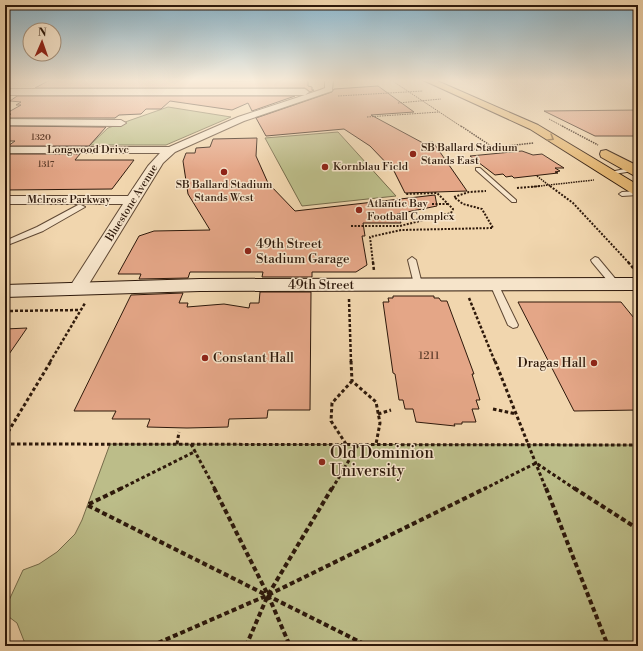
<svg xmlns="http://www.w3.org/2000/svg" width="643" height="651" viewBox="0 0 643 651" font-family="'Libre Bodoni',serif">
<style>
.green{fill:#bcbd89;stroke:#756b4a}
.building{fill:#e4a687;stroke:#2e190b}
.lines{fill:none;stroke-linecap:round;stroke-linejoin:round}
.lane-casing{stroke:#5f4834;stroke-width:2}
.street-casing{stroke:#5f4834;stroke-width:2}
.secondary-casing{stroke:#2e190b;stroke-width:2}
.primary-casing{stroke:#2e190b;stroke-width:2}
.path-far5{stroke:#2e190b;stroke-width:1;stroke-dasharray:1.5 1;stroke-linecap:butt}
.path-far4{stroke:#2e190b;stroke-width:1.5;stroke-dasharray:1.5 1;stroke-linecap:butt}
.path-far3{stroke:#2e190b;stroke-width:2;stroke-dasharray:2 1.5;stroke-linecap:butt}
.path-far2{stroke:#2e190b;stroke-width:2.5;stroke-dasharray:3 2;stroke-linecap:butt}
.path-far1{stroke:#2e190b;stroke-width:3;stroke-dasharray:3.5 2.5;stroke-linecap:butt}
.path{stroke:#2e190b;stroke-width:4;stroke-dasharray:5 3;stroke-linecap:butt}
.lane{fill:#f6e4ca;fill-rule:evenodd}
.street{fill:#f6e4ca;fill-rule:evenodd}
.secondary{fill:#f6e4ca;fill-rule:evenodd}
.primary{fill:#e8bb77;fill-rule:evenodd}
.oneway{stroke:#8b6a41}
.poi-dot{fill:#8f2418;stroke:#f6e4ca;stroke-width:1.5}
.labels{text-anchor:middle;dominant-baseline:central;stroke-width:3;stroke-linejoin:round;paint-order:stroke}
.far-number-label{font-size:9px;fill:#5c3c2a}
.far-poi-label{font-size:11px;fill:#2e190b;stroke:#f6e4ca;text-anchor:start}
.far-street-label{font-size:11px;fill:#2e190b;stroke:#f6e4ca}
.number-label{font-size:11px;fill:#5c3c2a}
.poi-label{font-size:13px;fill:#2e190b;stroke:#f6e4ca;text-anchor:start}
.street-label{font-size:13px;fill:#2e190b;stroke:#f6e4ca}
.near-poi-label{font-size:16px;fill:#2e190b;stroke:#f6e4ca;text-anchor:start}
</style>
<rect width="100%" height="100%" fill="#f1d6ae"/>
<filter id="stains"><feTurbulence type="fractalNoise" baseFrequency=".005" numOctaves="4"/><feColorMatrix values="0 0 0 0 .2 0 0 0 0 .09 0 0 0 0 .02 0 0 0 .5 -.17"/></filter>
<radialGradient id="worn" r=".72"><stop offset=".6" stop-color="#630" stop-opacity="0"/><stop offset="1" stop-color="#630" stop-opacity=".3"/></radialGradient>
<path class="green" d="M168 107 231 117 166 145H90L108 128Z
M338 132 396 196 302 206 265 138Z
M110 444 638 445V646H26L17 623 5 614V609L23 570 39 564 57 552 75 534 82 520Z"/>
<path class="building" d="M50 80H231L230 81 308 80V86L312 87V90H314L310 92 305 88H35Z
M378 86 414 112 371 115 423 143 433 142 467 191 405 193 394 171 370 146 344 129 266 136 256 118 332 92 334 89Z
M17 96H295L252 111 248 103 232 110 170 101 161 109H146L141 114 119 115 115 118H5L11 114H5L21 105H16L21 102 10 101Z
M638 110V136H595L544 111Z
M5 126 106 127 89 146H8L15 141H5Z
M257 138 256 156 268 183 295 211 435 195 437 206 397 214 401 223H363L365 236H362L367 265 356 272H312V277H262L263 272H190L188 278 139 279 141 274H118L139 236 154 231 210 230 188 194 183 161 186 153H195L196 148 210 147 213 139Z
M522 151 533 155 542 154 564 168H555L560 171 555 172 558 173 514 178 512 176 506 177 503 174 495 175 470 156Z
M5 154H80L75 160H134L112 189 5 190Z
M260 292H311L310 410H268L267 418 229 419 228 427 187 428 147 427 150 419H112L116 411H74L131 295 183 293 179 303H188L187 307 224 304 249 308 250 303H259Z
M393 296H434V298H439L441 301H447L474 374H472L480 400H476L479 409H472L476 422H462V424H454L455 426 416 422 413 409H405L403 400H399L395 374 393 373 383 302H389L388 298H393Z
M518 302H621L638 323V410L574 411Z
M27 328 5 360V329Z"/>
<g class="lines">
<defs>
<path id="lane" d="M638 166V170L609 175 606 173Z
M476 168H480L516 200V202H512L476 170Z
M638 191V195L622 196 619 194 622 192Z
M78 205H81L85 207 43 231 5 246V241L37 227Z
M412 257 416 260 422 284 421 286 418 287 414 284 408 260Z
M595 257 598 258 618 282 619 284 618 286H612L592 262 591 260Z
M494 281 498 284 518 325 517 327 513 328 508 325 490 284Z"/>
<path id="street" d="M325 80H333L332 91 244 121 175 152 163 163 84 292 78 293 72 292 69 288 123 204H5V196H128L148 166 160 153H5V147H169L238 117 320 90 325 88Z
M5 89H305L309 92 305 95H5Z
M5 119 121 120 126 123 121 126 5 125Z"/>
<path id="secondary" d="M638 278V290L200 291 5 297V285L200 279Z"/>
<path id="primary" d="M423 80H435L538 125 638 185V195L633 194 530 129Z
M606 150 638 166V176L633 175 601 157 600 154 601 151Z"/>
</defs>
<use href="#lane" class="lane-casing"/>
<use href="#street" class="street-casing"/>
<use href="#secondary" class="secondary-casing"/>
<use href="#primary" class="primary-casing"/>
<path class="path-far5" d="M391 80 462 127
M338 96 423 91
M398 103 441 99
M367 117 439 112
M549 119 564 127"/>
<path class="path-far4" d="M461 126 500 152
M562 126 598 145
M457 151 534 143
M537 176 551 187
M531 187 594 180"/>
<path class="path-far3" d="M550 186 573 203 629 263
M517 188 541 186
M432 204H448
M351 226H400L451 213 453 209 437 193 405 194
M373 263 370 237 401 230 493 228 482 209 463 204 454 197 469 192 486 191"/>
<path class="path-far2" d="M373 262 374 271
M628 262 634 269
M469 298 495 362
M349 299 351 362
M5 311 80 310
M50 362 85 303"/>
<path class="path-far1" d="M351 361 352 381 376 402 380 423 376 444
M495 361 546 489
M493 409 516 414
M378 414 391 410
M5 437 51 361
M5 444 638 445
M177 444 179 432
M191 444 215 489
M346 444 331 421 332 403 352 381
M120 489 196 451
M332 489 358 445
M484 489 536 463 575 489"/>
<path class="path" d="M122 488 87 505 368 646
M214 488 268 595 290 646
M546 488 608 646
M574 488 638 529
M151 646 268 595 486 488
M246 646 268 595 332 488"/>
<use href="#lane" class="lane"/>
<use href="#street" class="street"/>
<use href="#secondary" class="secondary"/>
<use href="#primary" class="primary"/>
</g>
<defs><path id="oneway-chevron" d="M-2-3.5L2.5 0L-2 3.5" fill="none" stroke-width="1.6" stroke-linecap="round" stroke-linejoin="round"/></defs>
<use class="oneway" href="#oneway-chevron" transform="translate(551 138) rotate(31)"/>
<linearGradient id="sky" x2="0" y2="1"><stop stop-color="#89b6ce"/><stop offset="0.47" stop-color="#f9eddb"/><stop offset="1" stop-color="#f9eddb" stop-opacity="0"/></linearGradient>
<rect width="643" height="171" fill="url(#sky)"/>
<g class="poi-dot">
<circle cx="413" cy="154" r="4"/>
<circle cx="325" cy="167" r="4"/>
<circle cx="224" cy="172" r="4"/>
<circle cx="359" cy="210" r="4"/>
<circle cx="248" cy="251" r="4"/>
<circle cx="205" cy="358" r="4"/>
<circle cx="594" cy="363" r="4"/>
<circle cx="322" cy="462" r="4"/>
</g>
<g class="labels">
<g class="far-number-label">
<text x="41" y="137">1320</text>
<text x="46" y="164">1317</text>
</g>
<g class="far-poi-label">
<text x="421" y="148">SB Ballard Stadium<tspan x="421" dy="13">Stands East</tspan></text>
<text x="333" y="167">Kornblau Field</text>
<text x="224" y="185" text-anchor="middle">SB Ballard Stadium<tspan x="224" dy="13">Stands West</tspan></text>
<text x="367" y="204">Atlantic Bay<tspan x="367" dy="13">Football Complex</tspan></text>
</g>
<g class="far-street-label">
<text x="88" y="150">Longwood Drive</text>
<text x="69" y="200">Melrose Parkway</text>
<text transform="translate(132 203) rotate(-58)">Bluestone Avenue</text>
</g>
<g class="number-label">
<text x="429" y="356">1211</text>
</g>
<g class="poi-label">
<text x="256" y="244">49th Street<tspan x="256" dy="15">Stadium Garage</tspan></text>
<text x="213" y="358">Constant Hall</text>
<text x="586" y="363" text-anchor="end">Dragas Hall</text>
</g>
<g class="street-label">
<text x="321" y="285">49th Street</text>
</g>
<g class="near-poi-label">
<text x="330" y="453">Old Dominion<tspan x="330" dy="18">University</tspan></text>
</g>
</g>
<rect width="643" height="651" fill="none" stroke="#f1d6ae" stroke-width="20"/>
<rect x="6" y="6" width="631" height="639" fill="none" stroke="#2e190b" stroke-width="2"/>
<rect x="10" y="10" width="623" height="631" fill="none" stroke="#2e190b"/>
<g transform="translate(42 42) rotate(2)"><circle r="19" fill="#f6e4ca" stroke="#a6937e"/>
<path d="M0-3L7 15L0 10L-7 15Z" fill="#8f2418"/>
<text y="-6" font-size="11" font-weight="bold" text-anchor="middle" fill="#2e190b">N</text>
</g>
<rect width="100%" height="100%" filter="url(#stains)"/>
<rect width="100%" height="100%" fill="url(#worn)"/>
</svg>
